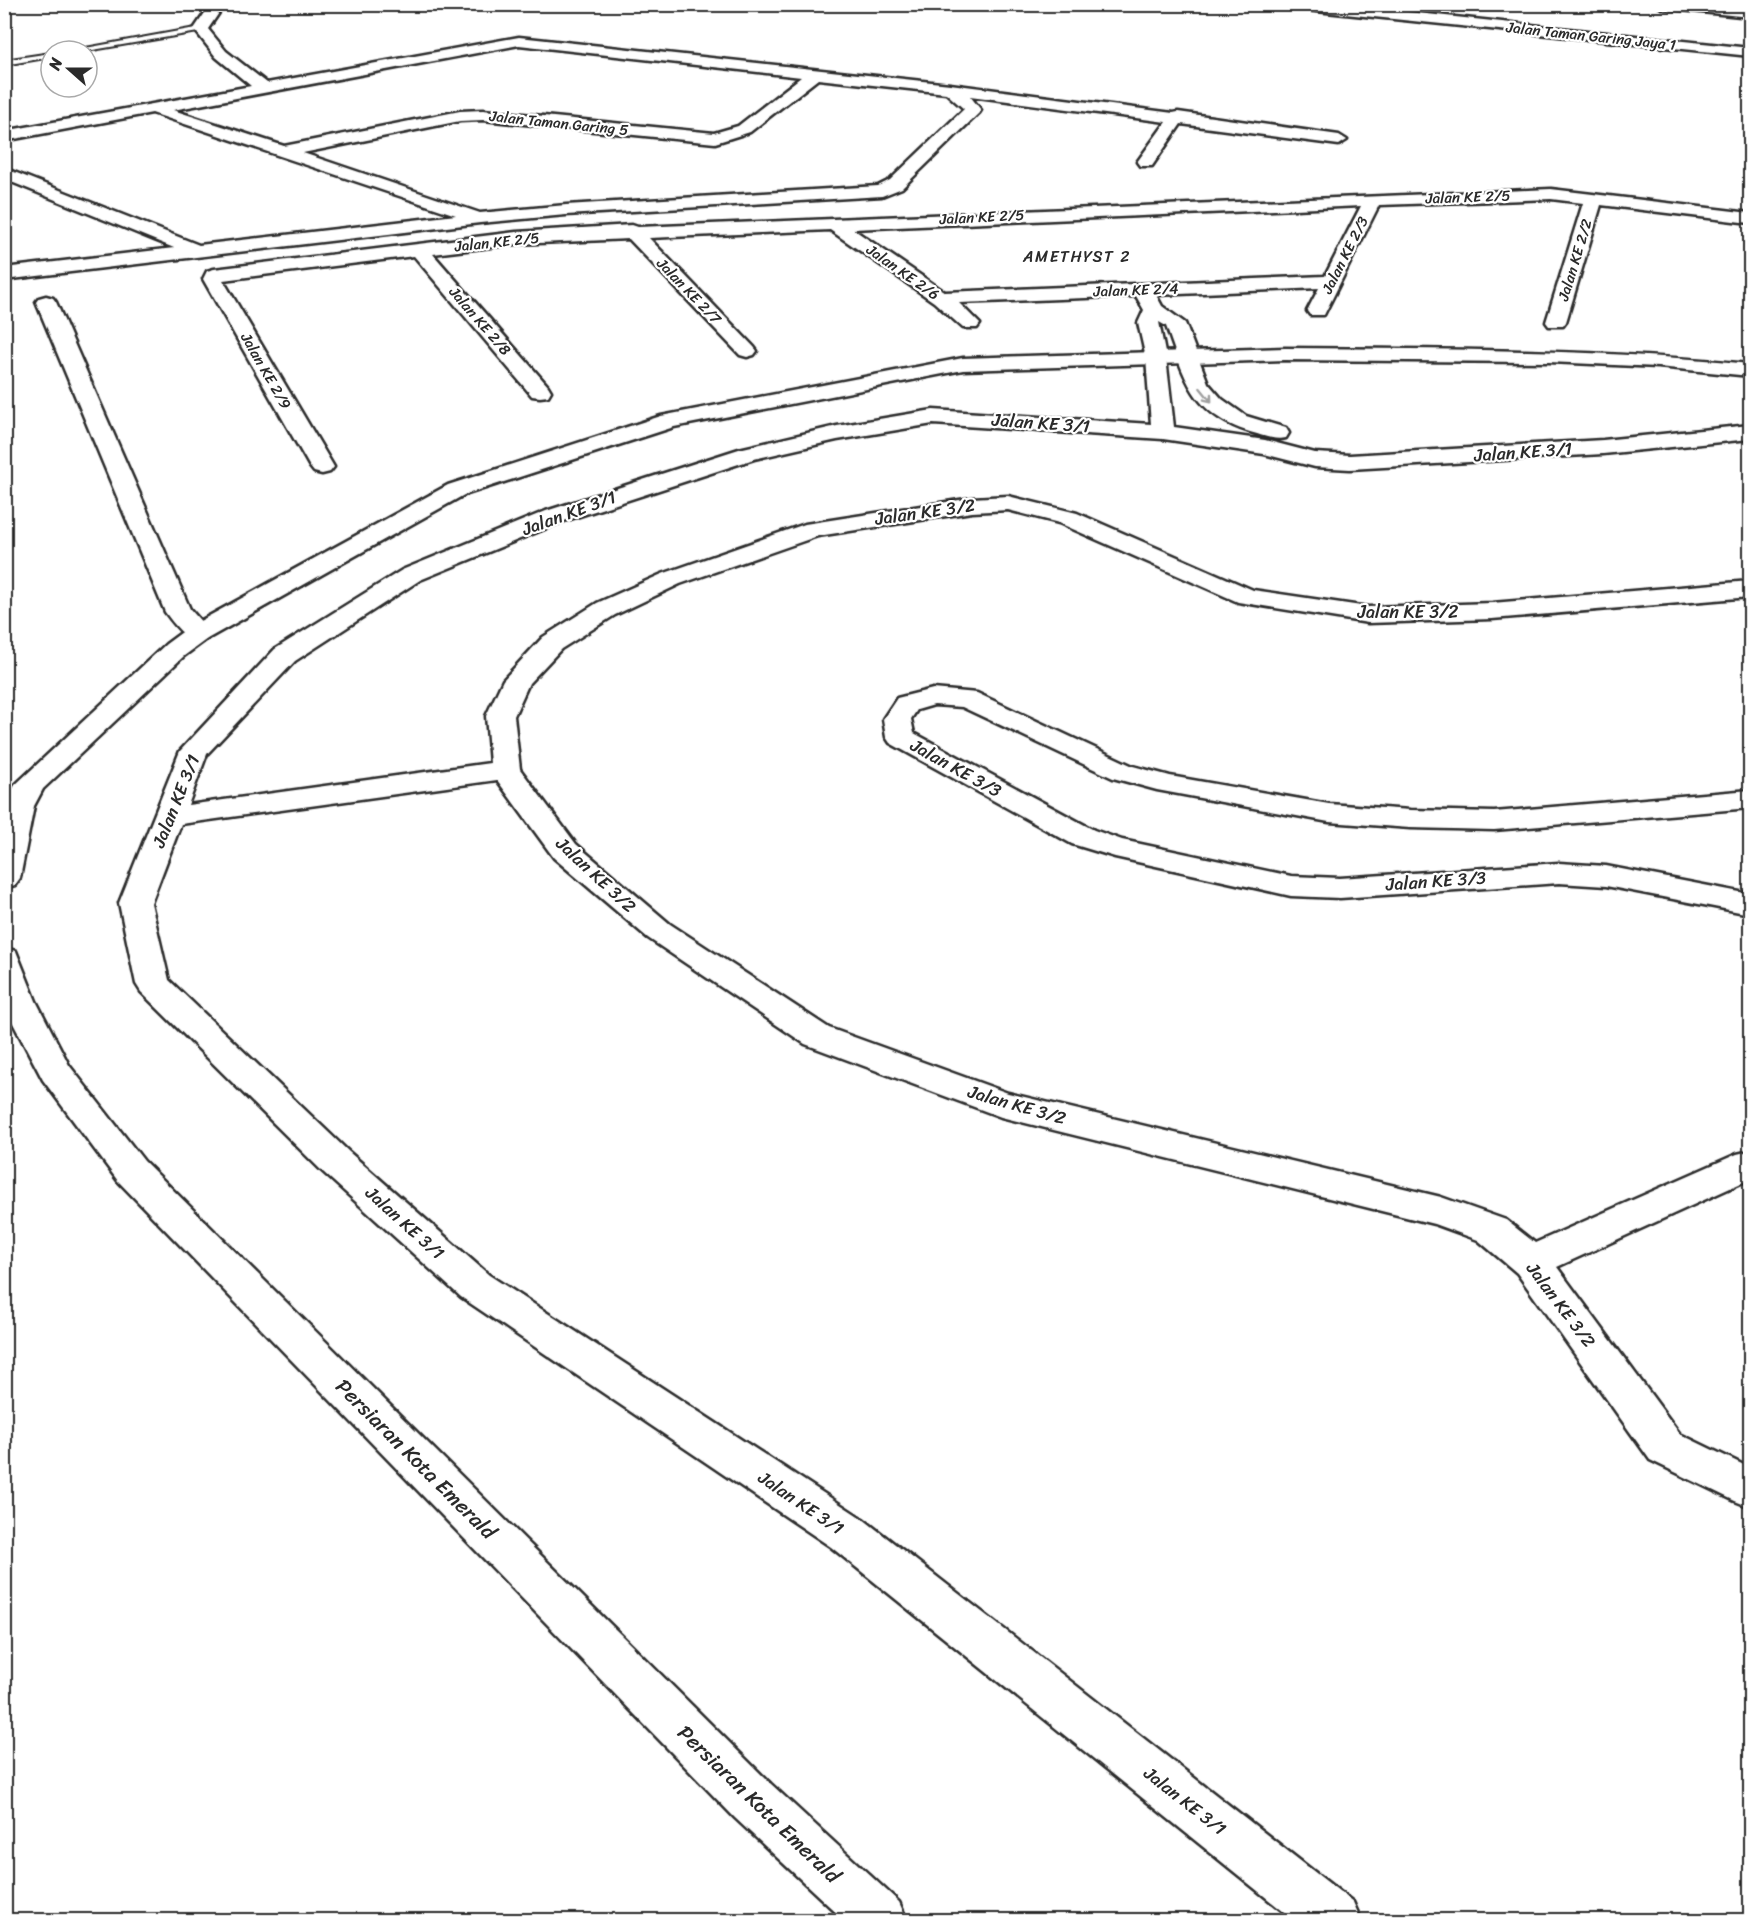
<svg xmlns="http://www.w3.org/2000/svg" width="1755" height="1925" viewBox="0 0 1755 1925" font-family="Sriracha,sans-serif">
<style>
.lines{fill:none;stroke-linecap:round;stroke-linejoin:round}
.lane-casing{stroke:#2b2b2b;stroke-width:4}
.street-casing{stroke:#2b2b2b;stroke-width:5}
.secondary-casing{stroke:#2b2b2b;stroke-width:5}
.lane{fill:#fff;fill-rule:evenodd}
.street{fill:#fff;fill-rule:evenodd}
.secondary{fill:#fff;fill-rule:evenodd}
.oneway{stroke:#a0a0a0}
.labels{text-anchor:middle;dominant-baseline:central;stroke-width:4.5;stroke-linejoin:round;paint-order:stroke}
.far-street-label{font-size:15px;fill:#2b2b2b;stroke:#fff}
.far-neighbourhood-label{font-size:16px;letter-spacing:1.5px;fill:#2b2b2b;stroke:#fff}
.street-label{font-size:18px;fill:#2b2b2b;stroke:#fff}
.near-street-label{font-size:21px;fill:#2b2b2b;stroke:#fff}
</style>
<rect width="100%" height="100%" fill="#fff"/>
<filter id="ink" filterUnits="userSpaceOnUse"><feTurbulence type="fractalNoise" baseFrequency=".0167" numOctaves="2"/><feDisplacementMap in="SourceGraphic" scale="12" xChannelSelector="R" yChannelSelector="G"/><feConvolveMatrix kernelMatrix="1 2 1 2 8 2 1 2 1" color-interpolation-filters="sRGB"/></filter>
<g filter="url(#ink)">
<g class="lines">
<defs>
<path id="lane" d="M201 27 205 29 204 31 87 51H69Z
M51 53V57L4 65V60Z"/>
<path id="street" d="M211 4H225L208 29 226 51 267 83 519 37 950 84 1173 113 1178 112 1339 135 1347 140 1339 145 1181 124 1152 166H1140L1137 162 1166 122 970 96 981 110 979 113 902 188 882 196 566 215 480 223 4 280V268L174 248 4 179V168L199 245 456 215 152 113 4 141V131L251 86 216 57 194 29ZM519 45 801 77 738 126 714 133 483 110 460 111 284 146 173 110ZM818 79 946 93 964 109 890 180 878 186 566 205 480 213 303 153 460 121 483 120 715 143 750 132Z
M1280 4H1332L1750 48V56L1287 8Z
M1655 4H1708L1750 9V17L1662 8Z
M1551 189 1750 213V223L1601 205 1566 322 1563 326H1549L1546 322 1583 203 1551 199 1379 205 1324 315H1310L1307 311 1319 288 1156 295 1162 306 1185 323 1208 383 1222 399 1246 416 1286 428 1289 433 1286 438C1274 441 1262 435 1250 432 1192 414 1185 378 1166 326L1159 322 1166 358 1174 427 1265 440 1315 453 1350 455 1603 440 1750 425V439L1603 454 1350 469 1315 467 1264 454 1163 439 933 424 837 440 754 459 564 521 420 580 295 661 207 754 188 805 490 763 486 716 503 680 543 637 597 603 662 574 805 524 972 498 1008 496 1077 513 1253 590 1368 607 1492 603 1750 581V597L1492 619 1368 623 1238 602 1059 523 1008 510 972 512 818 536 680 584 615 615 561 649 529 683 514 716 520 769 576 844 670 924 829 1028 1008 1093 1441 1197 1506 1220 1535 1243 1737 1154 1750 1151V1179L1557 1267 1680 1434 1750 1468V1507L1735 1501 1650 1460 1517 1273 1478 1240 1434 1224 1001 1117 805 1044 648 938 554 858 497 780 181 824 151 903 169 980 349 1152 489 1275 863 1519 1353 1902 1361 1920H1294L831 1547 461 1297 323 1172 141 992 136 984 119 903 180 751 275 649 402 570 546 511 739 449 837 426 933 410 1151 424 1146 358 1138 323 1144 310 1136 296 959 303 980 324 977 328H963L934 302 830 230 649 238 754 347 757 351 754 355 747 357 740 355 629 239 516 244 433 254 548 386 551 391 548 396 540 397 532 396 414 256 223 280 334 467 330 472 322 474 314 472 310 467 203 279 207 271 214 269 516 232 632 225 638 227ZM1361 206 1325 276 945 292 853 229Z
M46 296 53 298 56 302 190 609 211 633 207 639C188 644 176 627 165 612L36 302 39 298Z
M933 689 977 693 1133 766 1170 776 1329 804 1410 810 1494 812 1750 790V808L1494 830 1410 828 1329 822 1157 790 1113 778 962 707 934 705 917 710 911 719 914 733 1094 830 1122 840 1291 876 1340 878 1559 863 1606 866 1750 894V914L1606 886 1559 883 1340 898 1291 896 1115 857 1072 844 890 743 886 737 883 719 897 698Z"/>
<path id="secondary" d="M1285 348C1440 349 1595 349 1750 364V376L1658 367 1549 362 1285 360 963 370 674 427 464 495 207 639 184 656 43 789 34 806 20 878 15 885 4 888V805L15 785 166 644 189 627 448 485 661 416 963 358Z
M4 948 16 951 36 1001 69 1065 144 1161 771 1784 899 1902 907 1920H844L735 1818 118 1181 43 1080 4 1006Z"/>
</defs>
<use href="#lane" class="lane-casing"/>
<use href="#street" class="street-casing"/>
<use href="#secondary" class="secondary-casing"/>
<use href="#lane" class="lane"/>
<use href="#street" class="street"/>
<use href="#secondary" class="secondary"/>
</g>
<defs><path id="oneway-shaft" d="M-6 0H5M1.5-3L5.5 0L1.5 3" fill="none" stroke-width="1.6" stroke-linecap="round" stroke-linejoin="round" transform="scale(1.5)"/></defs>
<use class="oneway" href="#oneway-shaft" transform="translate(1206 395) rotate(51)"/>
</g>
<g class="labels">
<g class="far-street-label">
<text transform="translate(1591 36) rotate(6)">Jalan Taman Garing Jaya 1</text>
<text transform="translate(559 123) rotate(6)">Jalan Taman Garing 5</text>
<text transform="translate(1468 197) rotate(-2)">Jalan KE 2/5</text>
<text transform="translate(982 217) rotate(-3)">Jalan KE 2/5</text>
<text transform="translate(497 242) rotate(-6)">Jalan KE 2/5</text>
<text transform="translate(1345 255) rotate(-63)">Jalan KE 2/3</text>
<text transform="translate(1575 260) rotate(-73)">Jalan KE 2/2</text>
<text transform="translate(903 272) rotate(35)">Jalan KE 2/6</text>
<text transform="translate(1136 290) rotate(-2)">Jalan KE 2/4</text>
<text transform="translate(689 291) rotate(46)">Jalan KE 2/7</text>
<text transform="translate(480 321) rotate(49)">Jalan KE 2/8</text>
<text transform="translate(266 371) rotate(60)">Jalan KE 2/9</text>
</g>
<g class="far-neighbourhood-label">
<text x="1077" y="256">AMETHYST 2</text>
</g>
<g class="street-label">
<text transform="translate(1041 423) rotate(4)">Jalan KE 3/1</text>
<text transform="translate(1523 452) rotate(-4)">Jalan KE 3/1</text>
<text transform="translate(925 512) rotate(-8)">Jalan KE 3/2</text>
<text transform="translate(569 513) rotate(-20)">Jalan KE 3/1</text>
<text x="1408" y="612">Jalan KE 3/2</text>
<text transform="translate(956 768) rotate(29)">Jalan KE 3/3</text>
<text transform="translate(176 801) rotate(-68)">Jalan KE 3/1</text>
<text transform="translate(596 875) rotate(43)">Jalan KE 3/2</text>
<text transform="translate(1436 881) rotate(-4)">Jalan KE 3/3</text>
<text transform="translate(1017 1105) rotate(16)">Jalan KE 3/2</text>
<text transform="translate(405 1223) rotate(42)">Jalan KE 3/1</text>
<text transform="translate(1561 1305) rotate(53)">Jalan KE 3/2</text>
<text transform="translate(801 1503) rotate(34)">Jalan KE 3/1</text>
<text transform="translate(1185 1801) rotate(38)">Jalan KE 3/1</text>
</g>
<g class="near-street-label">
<text transform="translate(416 1459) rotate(45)">Persiaran Kota Emerald</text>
<text transform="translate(759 1804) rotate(44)">Persiaran Kota Emerald</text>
</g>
</g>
<rect width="1755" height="1925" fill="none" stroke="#fff" stroke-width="24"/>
<rect x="12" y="12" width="1731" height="1901" fill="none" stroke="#2b2b2b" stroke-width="2" filter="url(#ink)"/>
<g transform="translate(69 69) rotate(291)"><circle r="28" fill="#ffffff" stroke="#aaaaaa" stroke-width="1.5"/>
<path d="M0-4.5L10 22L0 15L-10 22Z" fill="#2b2b2b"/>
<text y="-9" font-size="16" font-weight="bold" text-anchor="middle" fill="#2b2b2b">N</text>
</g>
</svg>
